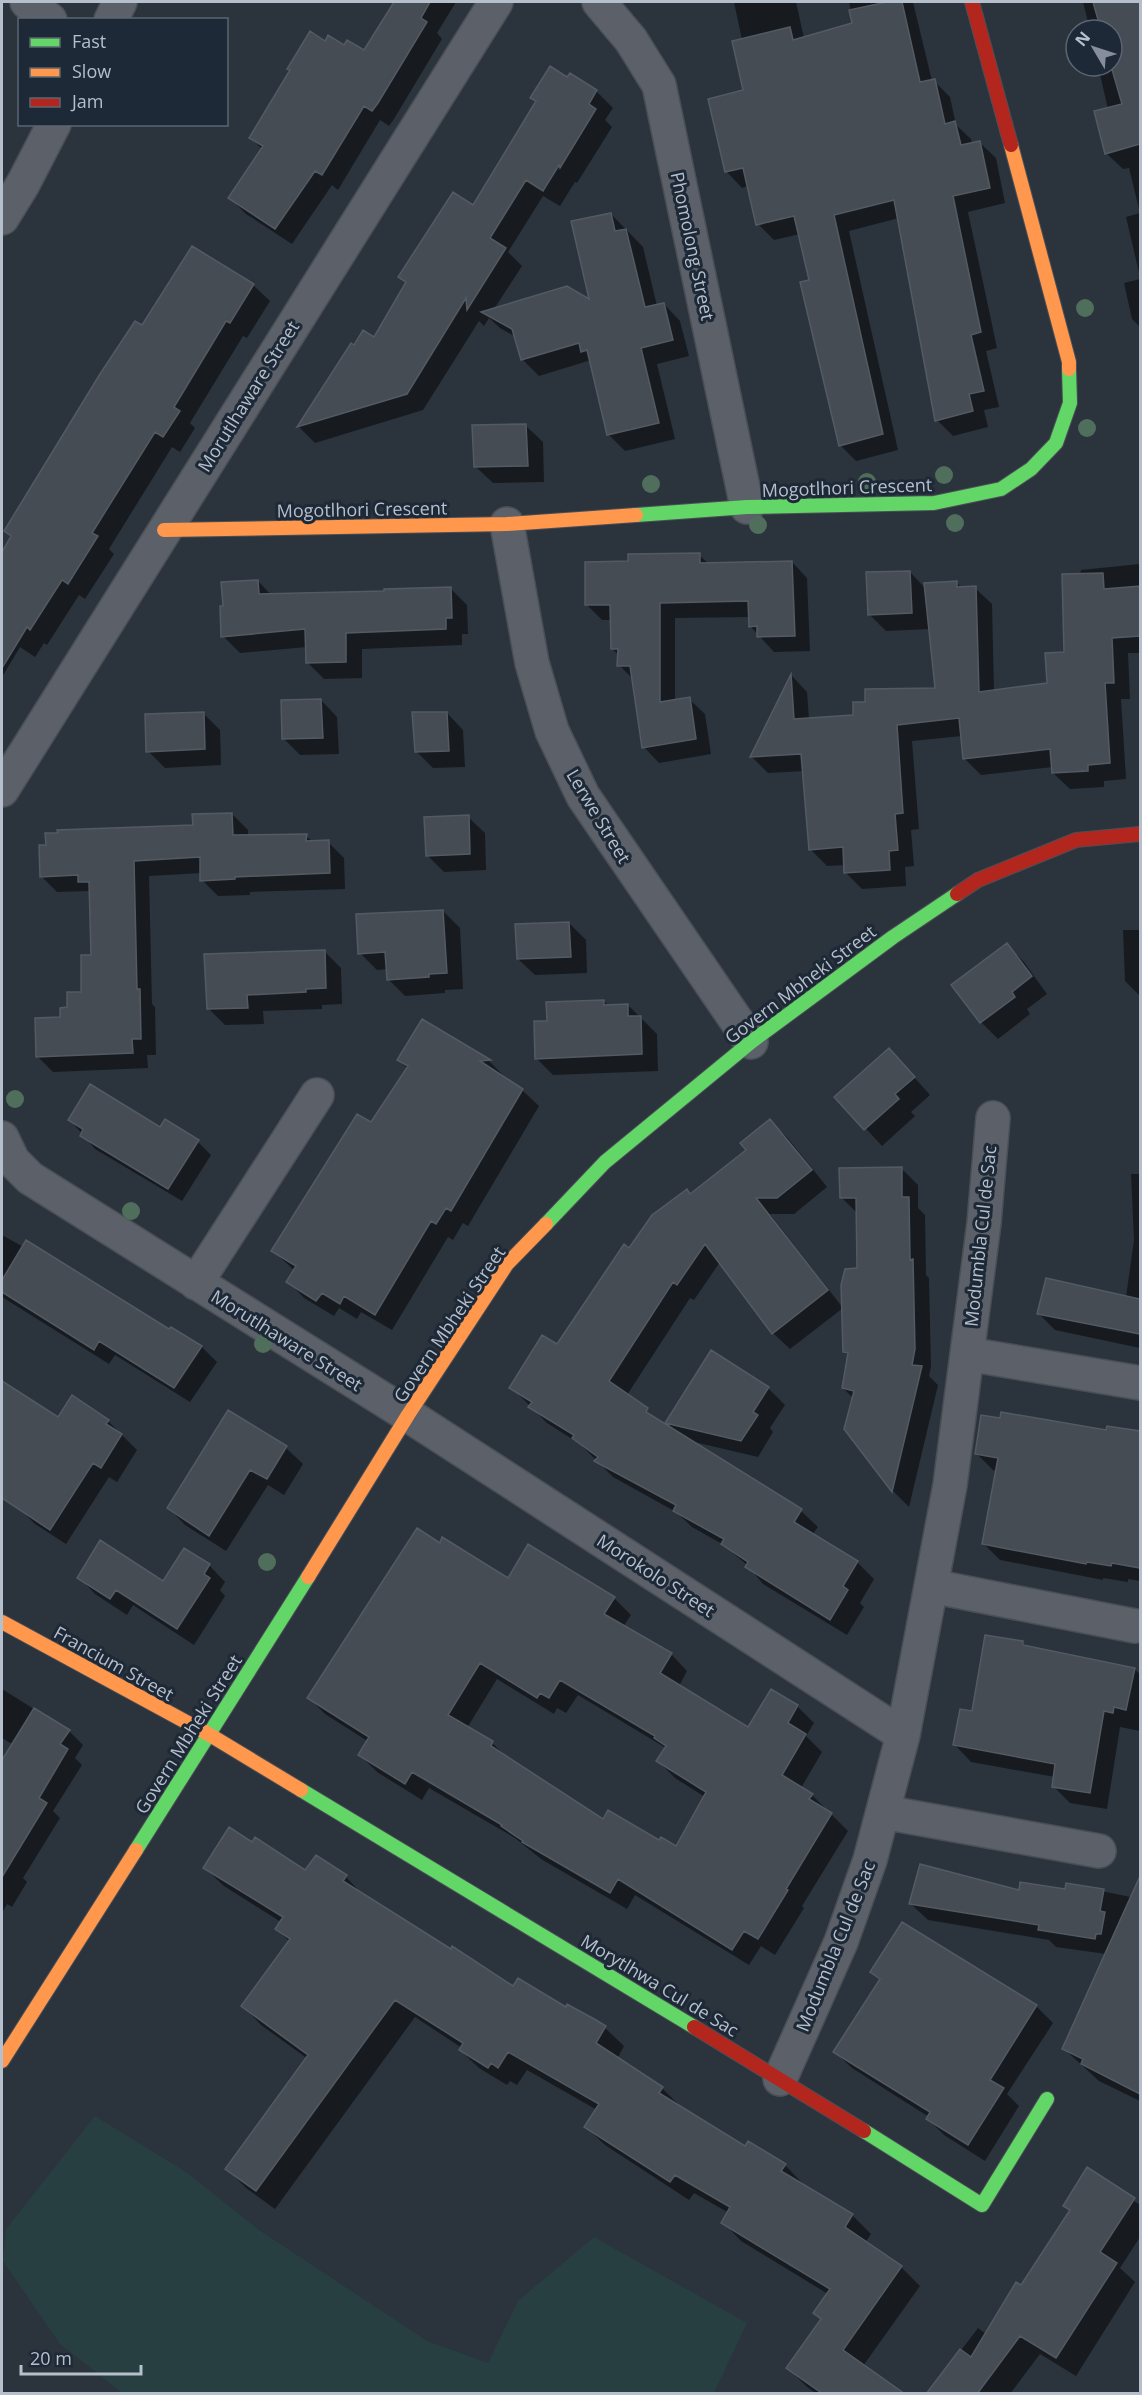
<svg xmlns="http://www.w3.org/2000/svg" width="1142" height="2395" viewBox="0 0 1142 2395" font-family="'Open Sans',sans-serif">
<style>
.green{fill:#283f42}
.shadow{fill:#0007;fill-rule:evenodd}
.building{fill:#464c54;stroke:#535a63;stroke-width:1.5;fill-rule:evenodd}
.lines{fill:none;stroke-linecap:round;stroke-linejoin:round}
.street-casing{stroke:#4a4f56;stroke-width:36}
.fast-casing{stroke:#4a4f56;stroke-width:16}
.slow-casing{stroke:#4a4f56;stroke-width:16}
.jam-casing{stroke:#4a4f56;stroke-width:16}
.street{stroke:#5c6169;stroke-width:33}
.fast{stroke:#63d668;stroke-width:14}
.slow{stroke:#ff974d;stroke-width:14}
.jam{stroke:#b3261e;stroke-width:14}
.tree{fill:#4f6e5c}
.labels{text-anchor:middle;dominant-baseline:central;stroke-width:6;stroke-linejoin:round;paint-order:stroke}
.street-label{font-size:18px;fill:#b6bfcc;stroke:#1e2937}
</style>
<rect width="100%" height="100%" fill="#2b333c"/>
<path class="green" d="M95 2116 186 2172 259 2230 427 2341 488 2363 518 2301 594 2237 747 2323 714 2393H122L60 2344 3 2261 6 2229Z"/>
<path class="shadow" d="M395 2H456L437 33 442 39 394 119 389 126 380 120 338 190 332 185 292 244 246 214 230 198 262 149 251 138 326 43 365 52Z
M734 2H796L804 38 854 24 849 2H913L932 81H934L950 97 956 125 971 139 972 144 979 142 996 158 1005 203 968 212 997 348 986 351 999 407 984 410 988 427 953 436 937 420 899 218 849 231 898 450 856 461 840 445 811 281 800 234 774 240 758 224 748 186 742 188 726 171 745 92 742 40Z
M1083 2H1140V277L1126 217 1140 213 1129 168 1123 169 1106 153 1108 109 1098 66H1112V30H1090Z
M568 80 596 91 613 108 605 120 612 127 577 183 575 182 560 206 543 196 508 252 522 266 494 309 591 302 611 214 643 247 657 306 664 304 680 321 689 356 657 364 675 439 625 451 609 435 591 360 539 376 522 359 516 337 500 328 489 318 484 326 479 321 423 410 315 443 299 427 352 345 355 347 374 339 407 283 400 277 474 207 537 102 532 97Z
M1140 279V327L1132 319 1124 283Z
M253 285 270 301 247 338 243 336 190 423 195 428 180 452 172 447 109 549 114 554 85 599 79 595 47 645 44 643 35 657 20 647 2 677V573L15 552 12 538 6 531 47 467 44 465 135 323 142 327Z
M526 426 543 442 544 482 493 483 476 467Z
M699 555 709 564 792 562 807 578 810 651 774 652 750 626V617L675 618V701L689 699 705 714 711 754 659 763 644 747 633 679 619 665V655L612 649V620H602L586 604 630 562Z
M1140 564V653H1128L1130 699H1121L1126 779 1104 781V787L1070 789 1053 773V767L981 775 965 759 962 736 912 741 919 829 911 830 914 866 905 867 906 886 862 889 846 873 845 865 827 866 811 850 804 771 768 773 752 757 792 676 807 692 809 719 855 717 866 704 937 689 930 629 886 631 869 614 910 572 926 589 956 582 962 588H975L992 604 994 691 1049 685 1066 653 1081 570Z
M258 581 272 596 385 593 450 588 467 605 468 634H462V645L362 649V678L324 679 307 662V647L240 653 223 636Z
M321 700 337 717 339 754 300 755 283 738Z
M203 713 220 730 221 765 165 768 148 751Z
M447 713 463 730 465 767 433 768 416 751Z
M232 814 248 830V837L306 836 313 842H328L344 858 345 889 250 892V895L218 896 202 880V873L149 876 152 1004 155 1007 156 1055H147L148 1068 53 1072 37 1056 69 1008 83 993 93 956 91 893 89 891 57 892 41 876Z
M468 817 485 833 486 870 444 872 427 855Z
M443 911 460 928 463 989 445 990V993L405 996 388 979V969L377 970 360 953Z
M569 923 586 940 587 973 535 975 518 959Z
M1123 930H1140V996L1125 981Z
M1007 945 1024 962 1047 994 1027 1009 1030 1014 998 1039 981 1022Z
M325 952 341 968 342 1004 322 1005V1009L263 1011 264 1024 225 1025 208 1008Z
M604 1001 609 1006 628 1005 657 1034 658 1071 553 1075 536 1058 548 1022Z
M423 1021 490 1062 505 1077H502L522 1090 539 1106 468 1226 463 1223 453 1240 448 1237 392 1330 361 1312 357 1319 339 1308 334 1316 304 1298 288 1281 295 1271 272 1250 371 1124 408 1069 399 1060Z
M905 1067 930 1095 911 1112 915 1116 882 1146 837 1097Z
M70 1120 161 1129 198 1142 211 1155 182 1201 95 1149Z
M770 1121 787 1137 827 1187 794 1214H770L843 1308 790 1349 773 1333 720 1262 694 1300 690 1298 627 1395 659 1422 674 1430 667 1422 768 1388 785 1405 770 1428 773 1432 758 1457 690 1441 801 1511 818 1527 812 1535 858 1563 874 1579 860 1603 864 1607 847 1635 763 1584 748 1566 724 1545 692 1527 676 1512 613 1477 580 1444 547 1423 511 1387 557 1347 629 1250 691 1195 748 1151Z
M901 1168 918 1185V1208L925 1215 926 1275 929 1278 931 1367 929 1376 938 1385 909 1507 893 1491 846 1429 854 1399 843 1388 849 1356 844 1352 858 1270V1214L841 1197Z
M1131 1174H1140V1348L1055 1330 1038 1313 1126 1297 1134 1240Z
M2 1235 202 1347 217 1362 190 1402 115 1355 109 1364 2 1297Z
M2 1383 58 1420 108 1421 137 1450 117 1482 109 1477 66 1544 35 1524 19 1508 39 1478 2 1454Z
M1108 1427 1140 1432V1581L1128 1579V1582L1103 1578V1580L1000 1560 984 1544 997 1471 993 1470 976 1453 1107 1431Z
M286 1448 303 1464 284 1495 268 1485 226 1551 185 1525 169 1508Z
M440 1545 508 1580 529 1546 614 1598 631 1615 623 1627 671 1654 687 1671 679 1686 749 1730 797 1706 814 1723 806 1736 822 1752 801 1788 812 1795 848 1831 802 1906 804 1908 775 1955 761 1946 749 1965 635 1895 627 1909 541 1859 515 1838 429 1788 422 1800 377 1772 360 1755 369 1742 325 1714 308 1697ZM497 1679 554 1714 557 1708 566 1713 578 1695 666 1748 658 1761 675 1778 705 1797 676 1848 603 1821 509 1759 492 1743 467 1728Z
M209 1565 225 1582 220 1590 225 1596 194 1645 133 1605 127 1615 95 1594 79 1577 164 1583Z
M1023 1643 1027 1647 1134 1669 1140 1674V1731L1120 1727 1107 1809 1070 1803 1053 1786 1055 1777 971 1762 955 1745 973 1712Z
M2 1689 69 1731 83 1745 75 1758 82 1765 53 1811 60 1818 23 1878 27 1882 12 1907 7 1904 2 1913V1772L17 1747 2 1738Z
M205 1868 306 1872 346 1877 364 1896 514 1988 566 2009 605 2028 624 2046 617 2059 662 2088 681 2107 745 2149 785 2165 803 2184 802 2186 852 2215 871 2234 865 2243 901 2267 920 2286 863 2366 902 2394H817L807 2387 788 2368 822 2320 815 2313 828 2294 741 2241 723 2222 729 2213 694 2193 689 2200 605 2145 586 2127 597 2110 527 2070 517 2085 510 2081 507 2085 479 2068 460 2050 462 2048 415 2017 275 2209 246 2188 227 2169 308 2059 261 2025 243 2006 290 1942 276 1929 281 1922 224 1886Z
M1068 1884 1140 1899V2101L1099 2081 1063 2048 1106 1954 1056 1947 1049 1940 928 1920 911 1904 1020 1891 1066 1890Z
M872 1972 1036 2006 1053 2023 1007 2094 1019 2106 985 2161 944 2135 928 2119 929 2117 852 2068 835 2052 881 1981Z
M1088 2169 1140 2205V2237L1120 2268 1135 2282 1076 2376 1040 2354 1010 2394H928L978 2328 986 2334 1022 2287 1071 2212 1065 2206Z"/>
<path class="building" d="M394 2H430L421 18 427 22 378 103 372 111 364 106 322 175 315 171 275 229 228 198 263 146 249 138 290 70 287 69 310 31 325 41 328 35 344 45 347 40 364 50Z
M887 2H902L920 82 935 79 945 124 955 121 961 145 980 141 990 188 953 196 981 332 971 335 984 391 969 394 973 411 935 421 894 200 834 215 883 434 839 446 800 282 809 280 794 216 756 225 743 168 725 172 708 99 743 90 732 41 790 27 793 40 852 23 849 10Z
M1093 2H1140V144L1105 154 1094 111 1122 104 1111 66 1112 30H1101Z
M550 66 567 77 570 73 597 90 589 104 596 109 560 168 559 165 543 191 526 180 490 238 506 248 467 310 466 298 407 394 297 427 351 343 354 345 363 330 374 337 406 282 398 277 453 192 473 205 536 101 530 98Z
M611 213 615 231 626 229 645 307 664 303 673 340 641 348 659 423 607 435 587 350 581 352 579 343 521 360 512 329 481 312 567 286 589 299 571 221Z
M192 246 254 284 230 323 226 321 174 407 180 411 163 437 155 432 92 533 98 536 68 584 62 580 30 630 27 627 2 668V552L11 536 4 531 100 374 135 321 142 325Z
M526 424 528 466 474 467 472 425Z
M700 553V563L792 561 795 636 757 637V626L749 627 748 601 660 603V702L690 697 696 739 642 748 630 666H617L618 649H611L610 605H585V562L628 561V554Z
M910 571 912 613 868 615 866 572Z
M1103 573 1104 589 1140 586V636L1112 638 1114 683H1105L1110 763 1088 765V771L1052 773 1050 749 963 759 959 718 897 725 903 813 895 814 898 850 889 851 890 870 844 873 843 847 809 850 801 754 750 757 791 674 794 719 853 715V702H865V689L935 688 924 583 957 581V587L976 586 979 692 1047 683 1045 653 1064 652 1062 574Z
M258 580 259 594 384 591V589L451 587 452 618H446V629L346 633V662L306 663 305 629 221 637 220 606H223L221 582Z
M321 699 323 738 282 739 281 700Z
M204 712 205 749 146 752 145 714Z
M412 712H447L449 751 415 752Z
M232 813 233 835 307 834 306 841 329 840 330 873 235 877V879L200 881V857L134 861 137 989H140L141 1039H132L133 1053 36 1057 35 1018 60 1017V1008L67 1007V992H81V955H91L89 882H78V875L40 877 39 845H46L45 833H58L57 830 193 825 192 814Z
M469 815 470 854 426 856 424 817Z
M443 910 447 973 429 974V977L387 980 385 952 358 954 356 914Z
M569 922 571 957 517 959 515 924Z
M1007 943 1032 976 1012 992 1015 997 980 1023 951 985Z
M325 950 326 988 306 989V992L247 995 248 1008 207 1009 204 954Z
M604 1000V1005L628 1004V1016H641L642 1054 535 1059 534 1021H547L546 1002Z
M422 1019 491 1060 480 1061 523 1089 451 1211 446 1208 436 1224 431 1221 375 1315 344 1296 340 1304 322 1293 316 1301 286 1282 296 1266 271 1251 357 1114 371 1122 408 1066 397 1060Z
M889 1048 915 1077 895 1094 899 1099 864 1130 834 1097Z
M90 1084 160 1127 165 1119 199 1140 168 1189 80 1136 83 1129 68 1120Z
M770 1119 812 1170 777 1198H756L828 1290 772 1334 705 1244 677 1285 673 1282 609 1381 648 1408 646 1412 802 1509 794 1522 858 1561 843 1586 848 1590 830 1620 745 1567 748 1562 721 1544 724 1539 673 1511 676 1505 594 1461 598 1457 572 1438 574 1435 528 1407 532 1402 509 1388 542 1335 557 1344 624 1244 629 1248 652 1215 687 1189 690 1194 746 1150 740 1143Z
M902 1167V1197H909L910 1260 913 1259 915 1349 912 1365 922 1366 892 1492 844 1429 854 1391 842 1388 848 1353 843 1352 841 1285 845 1269 857 1268 856 1198H840L839 1168Z
M26 1240 169 1329 171 1327 202 1346 174 1388 99 1341 94 1350 2 1292V1280Z
M1046 1278 1140 1299V1334L1037 1314Z
M711 1350 769 1387 753 1412 758 1415 741 1441 665 1423Z
M2 1381 58 1417 72 1395 109 1420 106 1424 122 1434 101 1468 93 1463 50 1530 2 1498Z
M228 1410 287 1446 267 1479 250 1470 209 1536 167 1508Z
M1001 1412 1106 1430 1107 1426 1140 1431V1568L1112 1563 1111 1566 1087 1562 1086 1564 982 1544 998 1458 975 1454 981 1415 1000 1418Z
M417 1528 440 1543 442 1537 508 1578 528 1544 615 1597 604 1614 672 1653 660 1673 748 1727 771 1689 798 1705 788 1723 806 1734 782 1775 813 1794 809 1799 832 1813 786 1889 788 1890 758 1939 744 1931 732 1950 618 1879 610 1893 522 1842 523 1841 501 1826 502 1825 412 1772 405 1784 358 1755 369 1737 307 1698ZM480 1663 537 1698 540 1693 549 1698 560 1680 655 1736 654 1738 666 1746 656 1761 706 1792 676 1846 661 1837 659 1840 608 1810 603 1819 491 1746 493 1741 448 1715Z
M100 1540 163 1581 184 1548 210 1564 204 1574 210 1578 177 1629 116 1590 110 1599 77 1578Z
M985 1635 1023 1641V1645L1135 1668 1126 1710 1114 1707 1113 1713 1104 1711 1090 1793 1052 1787 1055 1764 953 1745 960 1709 972 1711Z
M34 1708 70 1730 60 1744 68 1749 39 1798 47 1803 2 1877V1760Z
M229 1827 252 1842 255 1837 305 1870 316 1855 347 1875 343 1881 451 1949 452 1946 513 1986 518 1978 566 2007 567 2004 596 2020 606 2026 596 2043 663 2087 659 2093 745 2146 748 2141 786 2164 781 2171 853 2214 845 2227 902 2266 843 2350 905 2394H823L786 2368 821 2319 813 2313 830 2289 721 2223 730 2207 675 2175 670 2182 584 2127 599 2104 508 2052 498 2068 491 2063 488 2068 459 2050 463 2043 395 2000 256 2191 225 2169 308 2055 241 2006 290 1939 275 1929 283 1917 203 1868Z
M920 1864 1019 1890 1020 1882 1065 1889 1066 1883 1104 1889 1100 1911 1105 1912 1101 1934H1096L1095 1939 1038 1930 1039 1925 909 1904Z
M1140 1876V2094L1081 2064 1083 2059 1062 2049Z
M902 1922 1037 2005 990 2080 1004 2088 968 2145 926 2119 930 2112 833 2052 880 1979 870 1972Z
M1087 2167 1135 2198 1100 2252 1117 2263 1056 2358 1020 2336 977 2394H926L960 2349 971 2357 1016 2282 1021 2285 1070 2210 1063 2206Z"/>
<g class="lines">
<defs>
<path id="street" d="M27 2 50 20
M599 2 631 40 659 85 747 507
M111 20 120 2
M2 218 23 184 54 124
M507 524 532 663 552 731 583 796 751 1042
M2 790 496 2
M2 1138 13 1161 30 1178 408 1415 903 1735
M196 1283 317 1095
M967 1354 1140 1383
M931 1586 1135 1626
M883 1812 1099 1851
M780 2079 841 1942 870 1860 903 1735 950 1485 984 1223 993 1118"/>
<path id="fast" d="M636 515 747 507 934 503 1001 489 1031 469 1056 443 1070 403 1069 369
M546 1224 605 1162 751 1042 893 937 957 894
M301 1790 694 2027
M136 1850 308 1577
M864 2131 982 2205 1047 2099"/>
<path id="slow" d="M1011 145 1069 362V369
M164 530 507 524 636 515
M308 1577 408 1415 507 1264 546 1224
M2 1622 210 1735 301 1790
M2 2061 136 1850"/>
<path id="jam" d="M972 2 1011 145
M957 894 978 880 1076 840 1140 834
M694 2027 864 2131"/>
</defs>
<use href="#street" class="street-casing"/>
<use href="#fast" class="fast-casing"/>
<use href="#slow" class="slow-casing"/>
<use href="#jam" class="jam-casing"/>
<use href="#street" class="street"/>
<use href="#fast" class="fast"/>
<use href="#slow" class="slow"/>
<use href="#jam" class="jam"/>
</g>
<g class="tree">
<circle cx="1085" cy="308" r="9"/>
<circle cx="1087" cy="428" r="9"/>
<circle cx="944" cy="475" r="9"/>
<circle cx="867" cy="482" r="9"/>
<circle cx="651" cy="484" r="9"/>
<circle cx="955" cy="523" r="9"/>
<circle cx="758" cy="525" r="9"/>
<circle cx="15" cy="1099" r="9"/>
<circle cx="131" cy="1211" r="9"/>
<circle cx="263" cy="1344" r="9"/>
<circle cx="267" cy="1562" r="9"/>
</g>
<g class="labels">
<g class="street-label">
<text transform="translate(693 246) rotate(78)">Phomolong Street</text>
<text transform="translate(248 396) rotate(-58)">Morutlhaware Street</text>
<text transform="translate(847 487) rotate(-2)">Mogotlhori Crescent</text>
<text transform="translate(362 509) rotate(-1)">Mogotlhori Crescent</text>
<text transform="translate(599 816) rotate(59)">Lerwe Street</text>
<text transform="translate(800 984) rotate(-37)">Govern Mbheki Street</text>
<text transform="translate(980 1236) rotate(-84)">Modumbla Cul de Sac</text>
<text transform="translate(449 1324) rotate(-56)">Govern Mbheki Street</text>
<text transform="translate(287 1340) rotate(32)">Morutlhaware Street</text>
<text transform="translate(656 1575) rotate(33)">Morokolo Street</text>
<text transform="translate(114 1663) rotate(29)">Francium Street</text>
<text transform="translate(188 1734) rotate(-58)">Govern Mbheki Street</text>
<text transform="translate(835 1946) rotate(-68)">Modumbla Cul de Sac</text>
<text transform="translate(660 1985) rotate(31)">Morytlhwa Cul de Sac</text>
</g>
</g>
<rect width="1142" height="2395" fill="none" stroke="#b6bfcc" stroke-width="6"/>
<rect x="18" y="18" width="210" height="108" fill="#1e2937" stroke="#5b6573" stroke-width="1.5"/>
<rect x="30" y="38" width="30" height="9" fill="#63d668" stroke="#5b6573" stroke-width="1.5"/>
<text x="72" y="48" font-size="18" fill="#b6bfcc">Fast</text>
<rect x="30" y="68" width="30" height="9" fill="#ff974d" stroke="#5b6573" stroke-width="1.5"/>
<text x="72" y="78" font-size="18" fill="#b6bfcc">Slow</text>
<rect x="30" y="98" width="30" height="9" fill="#b3261e" stroke="#5b6573" stroke-width="1.5"/>
<text x="72" y="108" font-size="18" fill="#b6bfcc">Jam</text>
<g transform="translate(1094 48) rotate(309)"><circle r="28" fill="#1e2937" stroke="#5b6573" stroke-width="1.5"/>
<path d="M0-4.5L10 22L0 15L-10 22Z" fill="#858e9a"/>
<text y="-9" font-size="16" font-weight="bold" text-anchor="middle" fill="#b6bfcc">N</text>
</g>
<path d="M21 2365v9h120v-9" fill="none" stroke="#b6bfcc" stroke-width="3"/>
<text x="30" y="2365" font-size="18" fill="#b6bfcc" stroke="#1e2937" stroke-width="4.5" paint-order="stroke">20 m</text>
</svg>
